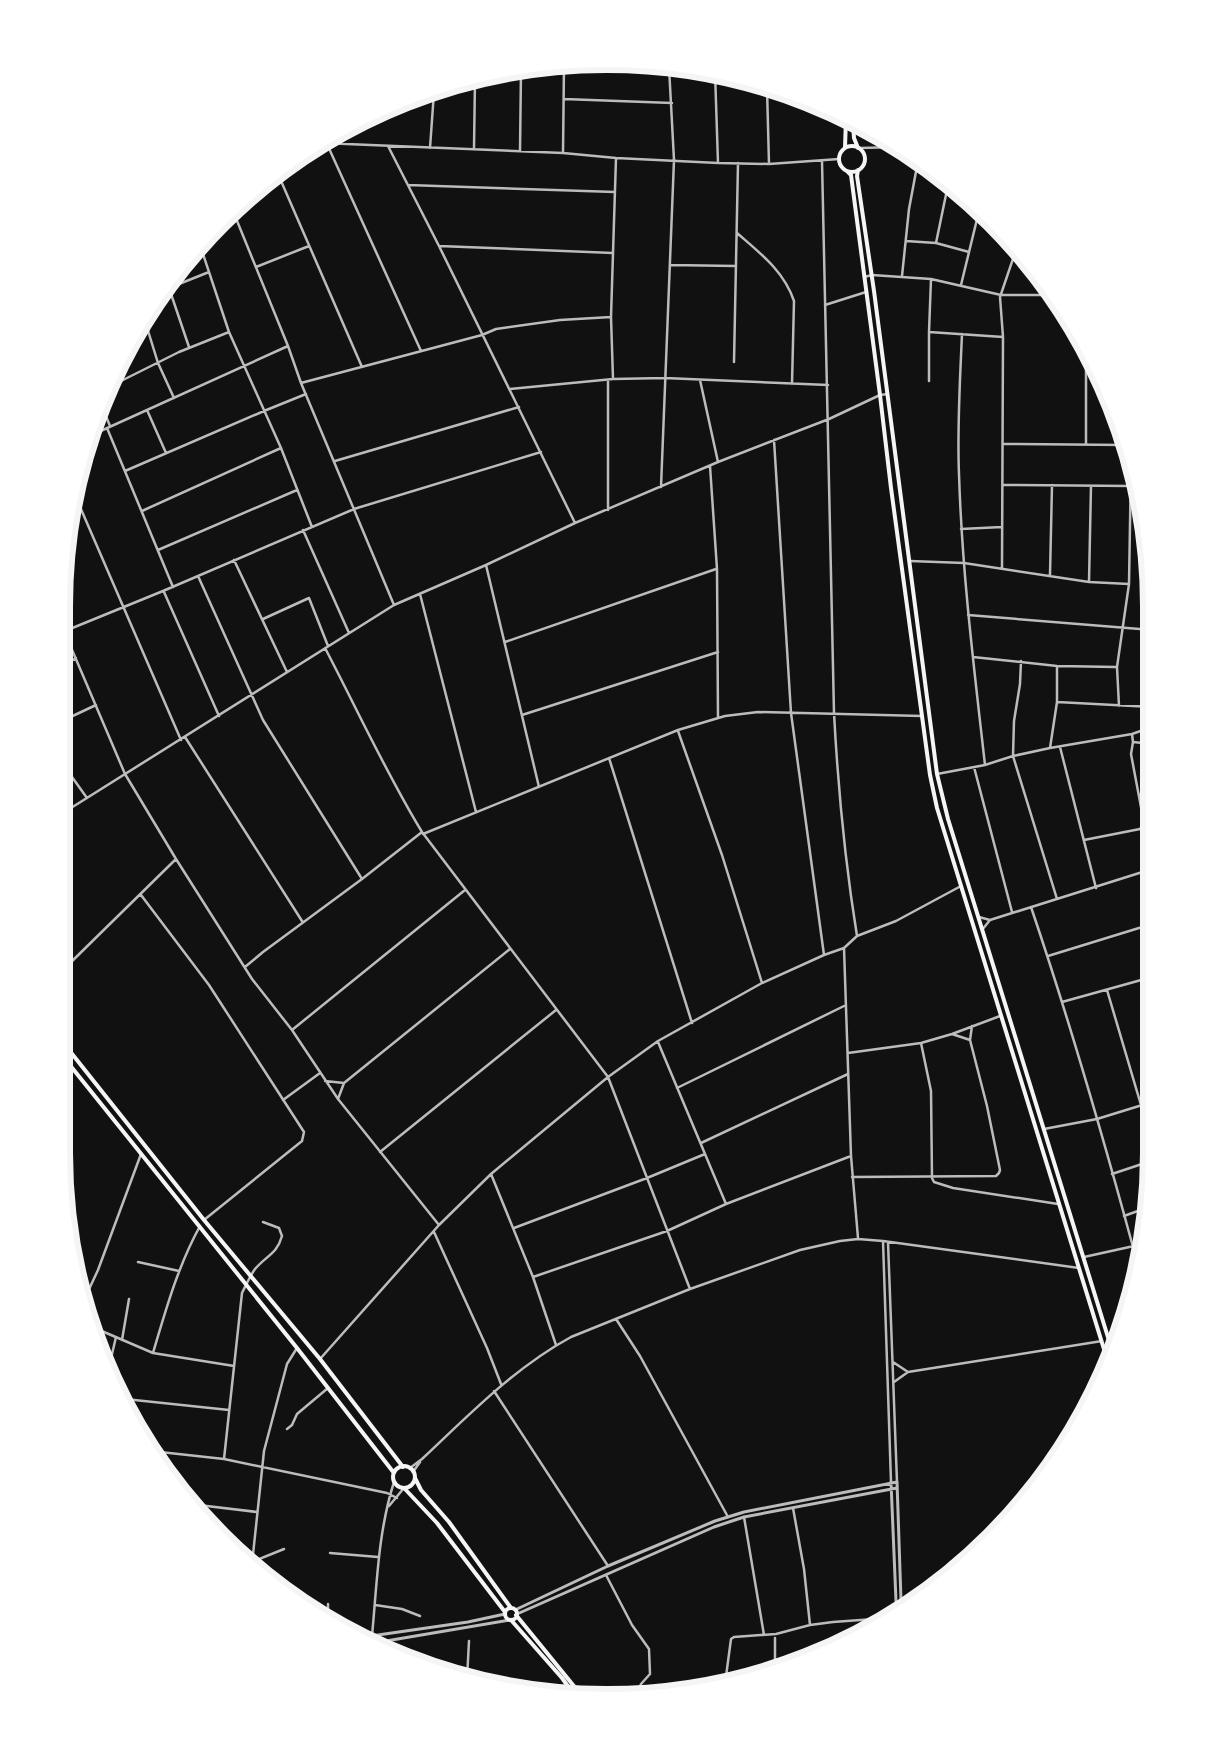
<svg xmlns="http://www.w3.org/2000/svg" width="1213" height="1759" viewBox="0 0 1213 1759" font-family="'PT Sans Narrow',sans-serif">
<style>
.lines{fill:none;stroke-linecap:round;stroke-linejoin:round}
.minor{stroke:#bcbcbc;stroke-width:2.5}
.tertiary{stroke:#bcbcbc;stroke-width:3}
.secondary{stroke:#f5f5f5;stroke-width:4}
.rim{fill:none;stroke:#f5f5f5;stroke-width:6}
</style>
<rect width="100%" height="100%" fill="#111"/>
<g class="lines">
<path class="minor" d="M715 72 718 163
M767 88 769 164
M564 99 672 103
M327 141V144L421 351
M322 143 563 153 616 158 718 163 769 164 839 159
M388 146 439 246 575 523
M430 148 434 92
M474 148 475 79
M860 148 897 147
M520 151 521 70
M563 153 564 65
M822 161 834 713C838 788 845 862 857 936
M278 174 362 367
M408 185 615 192
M233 211 288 346 301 383 394 605
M218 224 235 217
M737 233C760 253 784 271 794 301L792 384
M906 241 936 243 969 252
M936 243 948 185
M200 245 229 332 281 448 312 527
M439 246 613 253
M670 265 736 266
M256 267 309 246
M902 276 909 209 918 161
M864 277 872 275 931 279 1001 295H1053
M961 285 979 211
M169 288 189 347
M164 290 209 272
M825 305 866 292
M145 321 158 363 174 398
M929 332 1003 337
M962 334C960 381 957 428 959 474 962 572 974 668 985 765
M734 362 738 163
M613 379 611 317 616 158
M700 380 718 462
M929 381V332L931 279
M301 383 482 335 496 329 560 320 611 317
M111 386 179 352 229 332
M510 389 613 379 665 378 828 385
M103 409 110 426
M147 410 166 453
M107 428 173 587
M94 434 288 346
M774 440 791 713 824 955
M1003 444 1124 445
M1086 444V353
M335 461 519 407
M710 466 717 569 718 718
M125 471 264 411 306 394
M1003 485 1131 486
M661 487 674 160 669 67
M74 493 181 740
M608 510V380
M142 511 281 448
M961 529 1002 527
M303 530 349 633
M158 550 297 490
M234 560 287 672
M910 561 964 563 1089 582 1129 584
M486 565 539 787
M1002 568 1003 337 1000 297 1016 250
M1050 575 1052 485
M198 576 263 720 362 879
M1089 582 1091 486
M164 592 219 716
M420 594 476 812
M968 615 1152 630
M263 619 309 598 328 646
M61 624 125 774 176 859 252 979 292 1030 338 1099 439 1225
M65 631 163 591 354 509 541 452
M505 642 716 569
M325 648C357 709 386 773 422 832L608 1077 690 1289
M973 657 1057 666 1116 667
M1021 661 1020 684 1014 721 1013 756 1057 899
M62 667 76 658
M1057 702 1152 707
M1119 706 1117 667 1129 584 1131 465
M522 715 718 652
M62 721 96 705
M678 731 722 855 762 983
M185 737 302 921
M1133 742 1152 744
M1060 747 1096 888
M1050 748 1057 702V666
M609 758 692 1023
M62 763 87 798
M974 767 1012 912
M937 774 985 765 1013 756 1050 748 1132 734 1152 727
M1139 795 1152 793
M63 813 394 605 486 565 575 523 718 462 829 419 880 395 888 394
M423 834 678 730 725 716 758 712 922 716
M1084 840 1140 829 1144 823 1131 754 1133 742 1132 734
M141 895 209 985 304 1132 302 1141 204 1220
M1031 907C1069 1019 1102 1133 1133 1247
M979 917 990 920 1152 869
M982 930 990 920
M844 948 851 1156 858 1238
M1048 956 1152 924
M245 967 263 952 362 879 422 832
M64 969 176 859
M1107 990 1141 1105
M1062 1002 1152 977
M292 1030 465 890
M952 1034 970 1040
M658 1042 726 1204
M921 1043 931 1091 932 1178 934 1182 953 1188 1058 1204
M848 1053 921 1043 952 1034 1000 1016
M325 1081 344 1083
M677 1088 844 1006
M338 1099 344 1083 510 949
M283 1100 320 1073
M1044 1129 1097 1119 1152 1102
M701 1143 848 1074
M380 1152 556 1010
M491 1174 533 1277 556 1345
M1112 1174 1151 1161
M852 1177 996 1176 999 1173 1000 1170 987 1106 970 1040 972 1026
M1124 1216 1146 1208
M514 1228 647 1178 705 1154
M434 1232 487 1348 501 1384
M883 1241 891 1482
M888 1242 897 1482
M1084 1257 1143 1244
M138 1262 179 1271
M533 1277 667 1231 726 1204 851 1156
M84 1300 98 1270 141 1154
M616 1319 640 1356 728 1517
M90 1326 153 1353 234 1366
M122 1340 129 1299
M153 1353C166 1309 178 1266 200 1226
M320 1359 439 1225 491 1174 608 1077 658 1041 762 983 824 955 844 948 857 936 896 921 961 886
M893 1362 908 1372
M109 1367 116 1337
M894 1382 908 1372 1102 1341
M494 1391 608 1566
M125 1399 229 1410
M287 1429 292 1425 297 1414 328 1388
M151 1451 224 1459 387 1493 397 1498
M224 1459 242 1293C246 1285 250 1276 255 1269 267 1255 277 1254 282 1236L279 1228 263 1222
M163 1468 165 1453
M410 1468 422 1459C469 1415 514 1368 571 1337L690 1289 800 1250 840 1241 858 1239 883 1241 1079 1268
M413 1472 420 1462
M190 1504 257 1512
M389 1506 404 1488
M793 1508 804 1569 810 1625
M744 1517 764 1635
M330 1553 378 1557
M252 1562 284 1549
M252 1564 264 1451 287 1364 297 1348
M606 1575 632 1625 649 1649 650 1674 641 1684 638 1692
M375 1605 402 1609 420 1616
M328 1616V1604
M372 1636C377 1584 378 1532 394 1482
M775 1638V1671
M439 1670H467
M467 1679 469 1641
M725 1684 731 1639 734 1637 776 1634 810 1625 833 1622 888 1618
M560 1695 568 1686"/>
<path class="tertiary" d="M891 1482 896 1601 898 1610
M515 1610 608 1566 715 1521 744 1512 897 1482 901 1600 903 1606
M517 1614 714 1527 744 1517 897 1488
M364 1637 468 1622 505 1614
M374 1643 510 1620"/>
<path class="secondary" d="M853 123 854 138 858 148
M839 159a13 13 0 1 1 26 0a13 13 0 1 1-26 0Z
M845 147 846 119
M858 170 857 176 874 291 937 774 948 819 1111 1347
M847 171 851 175 880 395 891 488 930 775 937 808 1107 1359
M65 1045 204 1220 320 1359 403 1467
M65 1059 297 1348 394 1473
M393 1477a11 11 0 1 1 22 0a11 11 0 1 1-22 0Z
M415 1478 421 1490 449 1522 511 1608
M404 1488 437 1523 505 1612
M505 1614a6 6 0 1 1 12 0a6 6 0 1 1-12 0Z
M516 1615 582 1696
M511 1620 562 1678 575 1696"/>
</g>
<path d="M0 0H1213V1759H0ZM606 70H607A536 536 0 0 1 1143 606V1153A536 536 0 0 1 607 1689H606A536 536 0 0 1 70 1153V606A536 536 0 0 1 606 70Z" fill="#fff" fill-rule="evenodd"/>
<path class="rim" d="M606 70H607A536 536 0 0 1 1143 606V1153A536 536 0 0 1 607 1689H606A536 536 0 0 1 70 1153V606A536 536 0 0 1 606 70Z"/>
</svg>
